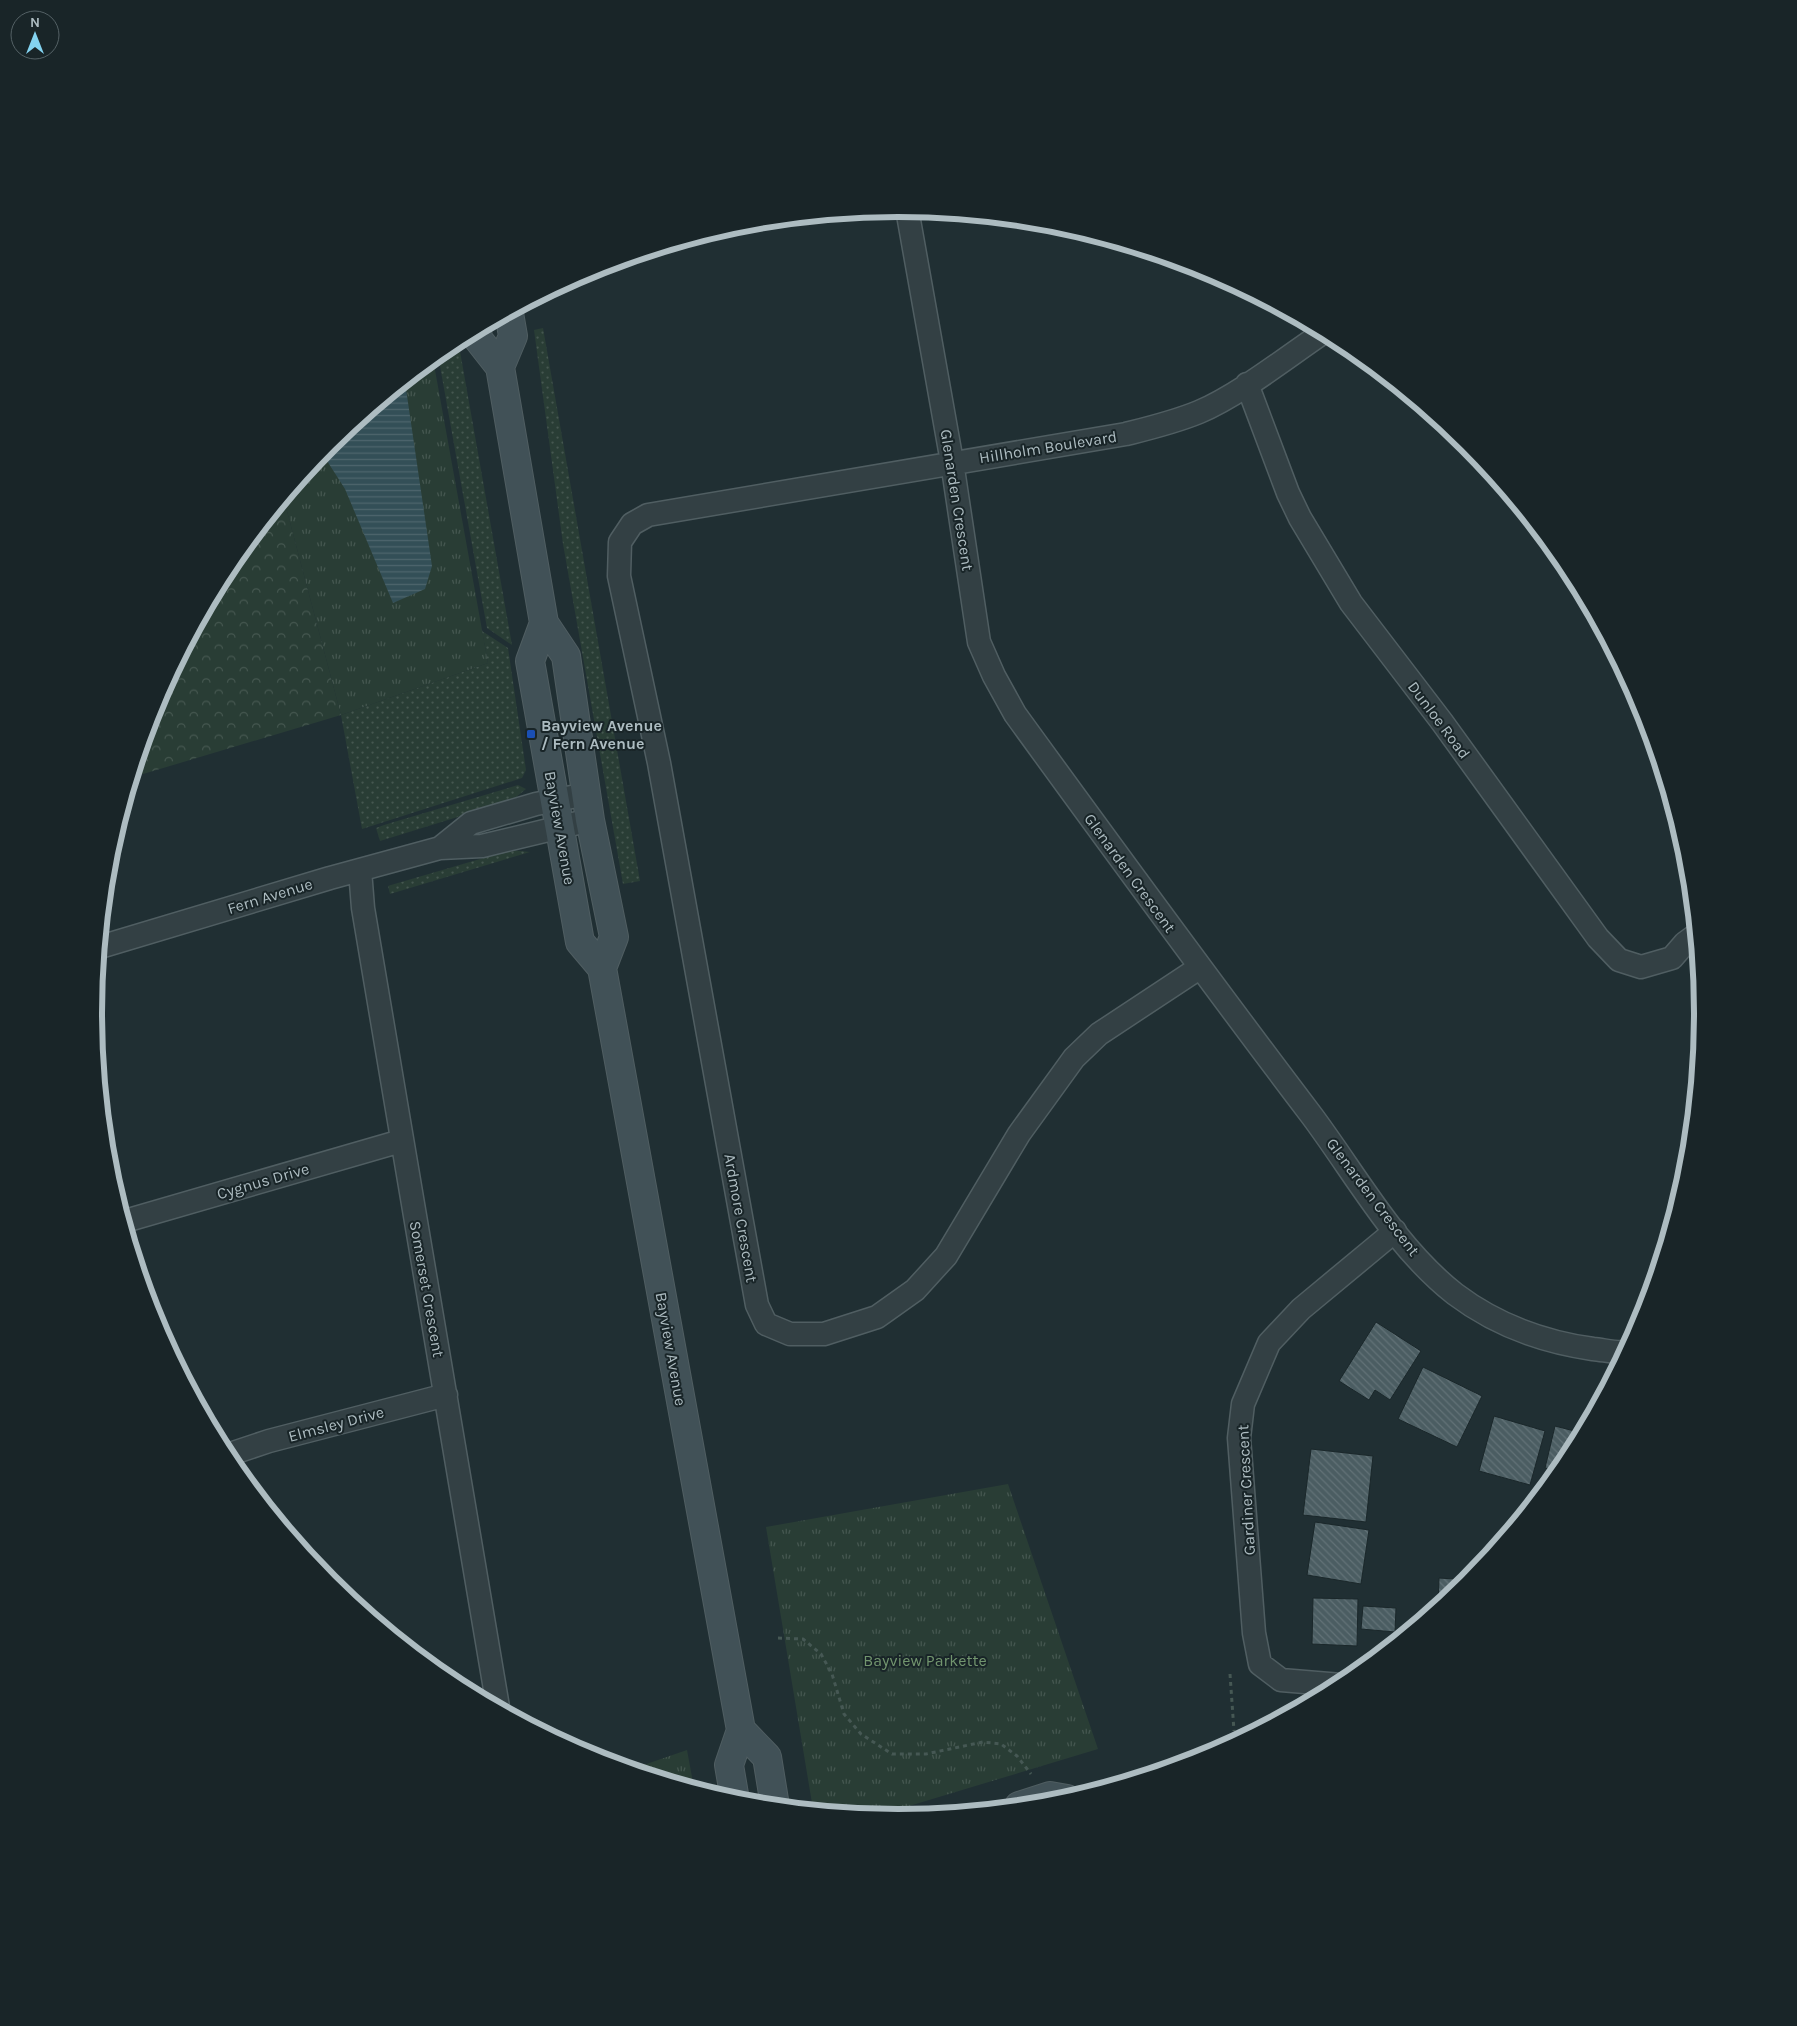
<svg xmlns="http://www.w3.org/2000/svg" width="1797" height="2026" viewBox="0 0 1797 2026" font-family="Karla,sans-serif">
<style>
.grass{fill:url(#grass-dots)}
.forest{fill:url(#forest-crowns)}
.park{fill:url(#park-tufts)}
.water{fill:url(#water-rules)}
.building{fill:url(#building-back-hatch);stroke:#1a272a}
.lines{fill:none;stroke-linecap:round;stroke-linejoin:round}
.minor-casing{stroke:#505e62;stroke-width:25}
.secondary-casing{stroke:#505e62;stroke-width:30}
.path{stroke:#465854;stroke-width:3;stroke-dasharray:4 4;stroke-linecap:butt}
.minor{stroke:#334044;stroke-width:22}
.secondary{stroke:#415157;stroke-width:28}
.transit-dot{fill:#1a4fb4;stroke:#192528;stroke-width:2}
.labels{text-anchor:middle;dominant-baseline:central;stroke-width:4;stroke-linejoin:round;paint-order:stroke}
.street-label{font-size:16px;fill:#adbcc1;stroke:#192528}
.poi-label{font-size:16px;font-weight:bold;fill:#adbcc1;stroke:#192528;text-anchor:start}
.park-label{font-size:16px;fill:#72956e;stroke:#192528}
.rim{fill:none;stroke:#adbcc1;stroke-width:6}
</style>
<defs>
<pattern id="grass-dots" width="8" height="8" patternUnits="userSpaceOnUse" patternTransform="scale(1.25)"><rect width="8" height="8" fill="#293d35"/><path d="M2 2h.1M6 6h.1" fill="none" stroke="#455750" stroke-width="1.8" stroke-linecap="round"/></pattern>
<pattern id="forest-crowns" width="20" height="18" patternUnits="userSpaceOnUse" patternTransform="scale(1.25)"><rect width="20" height="18" fill="#293d35"/><path d="M2 6a3 3 0 1 1 6 0M12 15a3 3 0 1 1 6 0" fill="none" stroke="#455750"/></pattern>
<pattern id="park-tufts" width="24" height="20" patternUnits="userSpaceOnUse" patternTransform="scale(1.25)"><rect width="24" height="20" fill="#293d35"/><path d="M3 7l-1-3M5 7V3M7 7l1-3M15 17l-1-3M17 17v-4M19 17l1-3" fill="none" stroke="#455750"/></pattern>
<pattern id="water-rules" width="6" height="5" patternUnits="userSpaceOnUse" patternTransform="scale(1.25)"><rect width="6" height="5" fill="#334f57"/><path d="M0 2.5h6" fill="none" stroke="#4e666d"/></pattern>
<pattern id="building-back-hatch" width="6" height="6" patternUnits="userSpaceOnUse" patternTransform="scale(1.25)"><rect width="6" height="6" fill="#4b5d62"/><path d="M-1 5l2 2M0 0l6 6M5-1l2 2" fill="none" stroke="#627277"/></pattern>
</defs>
<rect width="100%" height="100%" fill="#202f33"/>
<path class="grass" d="M543 328 640 881 623 884 563 544 534 330Z
M458 340 512 645 487 628 438 355Z
M482 631 508 648 526 770 522 778 362 829 341 715 488 663Z
M518 785 526 789 515 798 503 803 380 841 376 828 384 825Z
M511 850 530 852 390 894 388 886 391 885Z"/>
<path class="forest" d="M279 505 287 511 341 715 133 777 155 705 230 566Z"/>
<path class="park" d="M433 359 488 663 341 715 287 511 279 505 330 444Z
M1008 1484 1098 1749 876 1816 813 1809 766 1527Z
M687 1750 694 1788 632 1769Z"/>
<path class="water" d="M405 382 432 566 425 589 393 603 345 489 322 453 330 444Z"/>
<path class="building" d="M1376 1322 1421 1351 1390 1400 1375 1390 1369 1400 1339 1381Z
M1423 1367 1482 1396 1457 1447 1398 1419Z
M1494 1416 1545 1431 1530 1485 1479 1471Z
M1555 1426 1582 1433 1567 1460 1558 1471 1545 1468Z
M1311 1449 1373 1456 1366 1522 1303 1515Z
M1315 1522 1369 1530 1361 1584 1307 1575Z
M1439 1578 1469 1580 1438 1607Z
M1313 1598 1358 1599 1357 1646 1312 1644Z
M1363 1606 1396 1608 1395 1632 1361 1629Z"/>
<g class="lines">
<defs>
<path id="minor" d="M907 209 952 462 979 642 994 676 1015 714C1113 849 1211 983 1312 1116 1356 1175 1395 1247 1455 1294 1496 1325 1543 1342 1593 1349 1604 1350 1615 1353 1625 1352
M1247 384 1288 493 1300 518 1351 603 1442 722 1598 938 1619 960 1641 967 1672 958 1685 943 1696 935
M440 848 471 823 536 804 587 794
M360 870 363 908 498 1707
M100 947 330 878 440 848 482 846 590 820
M1199 968 1099 1034 1074 1058 1019 1134 946 1256 915 1290 877 1317 824 1334H790L766 1324 757 1305 659 763 619 576 620 542 632 524 648 515 1126 434C1150 428 1175 422 1199 412 1239 395 1287 357 1324 332
M125 1221 401 1141
M227 1455 269 1441 446 1395
M1341 1685 1281 1680 1260 1664 1254 1633 1239 1438 1243 1404 1269 1343 1301 1309 1395 1231"/>
<path id="secondary" d="M477 330 478 339 500 367 544 623 566 656 590 820 614 937 602 968
M500 367 513 336 509 313
M544 623 530 661 580 942 602 968 741 1730 729 1765 735 1800
M741 1730 767 1757 775 1806
M1019 1806 1050 1796 1067 1799"/>
</defs>
<use href="#minor" class="minor-casing"/>
<use href="#secondary" class="secondary-casing"/>
<path class="path" d="M778 1638 803 1639 821 1654 832 1674 844 1714 861 1734 892 1754H926L983 1742 1001 1744 1017 1756 1031 1774
M1230 1674 1234 1731"/>
<use href="#minor" class="minor"/>
<use href="#secondary" class="secondary"/>
</g>
<rect class="transit-dot" x="526" y="729" width="10" height="10" rx="2.5"/>
<g class="labels">
<g class="street-label">
<text transform="translate(1048 447) rotate(-9)">Hillholm Boulevard</text>
<text transform="translate(957 500) rotate(81)">Glenarden Crescent</text>
<text transform="translate(1439 720) rotate(53)">Dunloe Road</text>
<text transform="translate(560 828) rotate(80)">Bayview Avenue</text>
<text transform="translate(1130 873) rotate(54)">Glenarden Crescent</text>
<text transform="translate(270 896) rotate(-17)">Fern Avenue</text>
<text transform="translate(263 1181) rotate(-16)">Cygnus Drive</text>
<text transform="translate(1373 1197) rotate(53)">Glenarden Crescent</text>
<text transform="translate(741 1218) rotate(80)">Ardmore Crescent</text>
<text transform="translate(427 1289) rotate(80)">Somerset Crescent</text>
<text transform="translate(671 1349) rotate(80)">Bayview Avenue</text>
<text transform="translate(336 1424) rotate(-15)">Elmsley Drive</text>
<text transform="translate(1246 1490) rotate(-93)">Gardiner Crescent</text>
</g>
<g class="poi-label">
<text x="541" y="725">Bayview Avenue<tspan x="541" dy="18">/ Fern Avenue</tspan></text>
</g>
<g class="park-label">
<text x="925" y="1660">Bayview Parkette</text>
</g>
</g>
<path d="M0 0H1797V2026H0ZM102 1013a796 796 0 1 1 1592 0a796 796 0 1 1-1592 0Z" fill="#192528" fill-rule="evenodd"/>
<path class="rim" d="M102 1013a796 796 0 1 1 1592 0a796 796 0 1 1-1592 0Z"/>
<g transform="translate(35 35)"><circle r="24" fill="#192528" stroke="#546165"/>
<path d="M0-4L9 19L0 12L-9 19Z" fill="#83d3f0"/>
<text y="-8" font-size="14" font-weight="bold" text-anchor="middle" fill="#adbcc1">N</text>
</g>
</svg>
